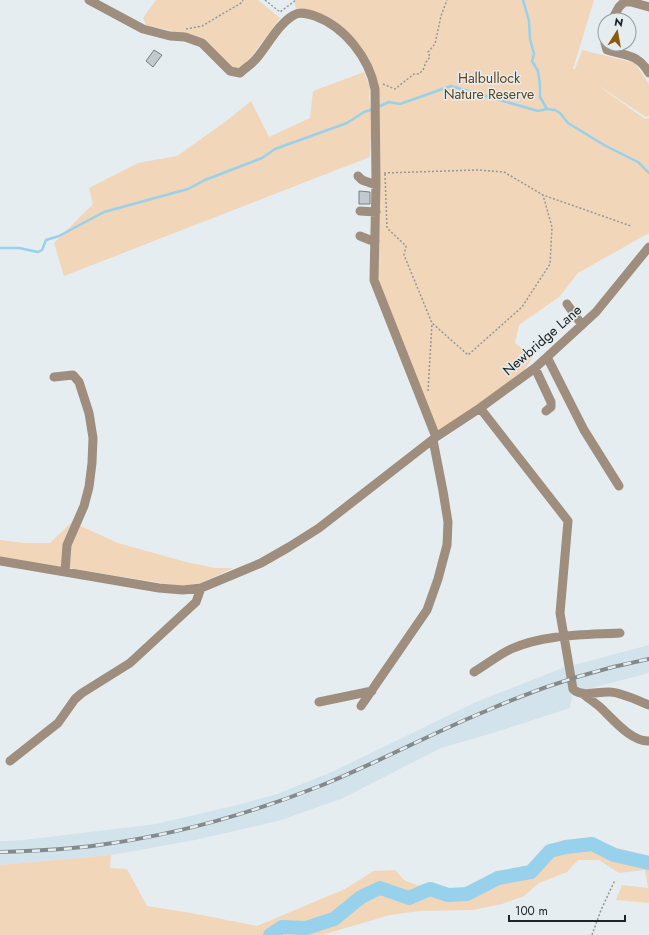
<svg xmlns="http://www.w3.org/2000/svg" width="649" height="935" viewBox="0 0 649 935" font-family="Jost,sans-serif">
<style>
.built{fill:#d2e3eb}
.green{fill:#f1d6b9}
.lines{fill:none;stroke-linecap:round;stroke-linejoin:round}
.stream{stroke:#97d1ec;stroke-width:2.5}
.river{stroke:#97d1ec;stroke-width:14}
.building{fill:#c2cace;stroke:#787f83}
.path{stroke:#92989b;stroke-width:1.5;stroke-dasharray:2 2;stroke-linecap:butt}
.minor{stroke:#9f8e7d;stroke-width:9}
.rail-casing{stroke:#848a8c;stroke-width:4}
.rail{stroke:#e5edf1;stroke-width:2.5;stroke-dasharray:8;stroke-linecap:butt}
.labels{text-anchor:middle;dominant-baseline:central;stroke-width:3;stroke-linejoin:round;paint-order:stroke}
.park-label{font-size:14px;fill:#674211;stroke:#e5edf1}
.street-label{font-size:14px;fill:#202324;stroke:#e5edf1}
</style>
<rect width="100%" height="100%" fill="#e5edf1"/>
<path class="built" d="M649 645V673L584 690 577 688 574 665Z
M565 667 572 698 570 708 496 732 441 748 341 799 278 821 195 840 111 855 0 865V841L24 840 156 824 233 806 277 794 334 771 476 702Z"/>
<path class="green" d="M156 0H258L280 18 251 57 239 69 232 67 180 33 146 25 143 18Z
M295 0H594L573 69H575L582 50 635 63 649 84V116L646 117 593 82 645 119 649 118V233L578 273 559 297 519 325 515 343 533 357 517 381 436 437 374 280V82L344 33 297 11 294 1Z
M364 72 370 87 369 97 372 117 370 157 64 276 54 243 93 204 89 188 138 163 177 156 225 122 251 101 269 137 310 118 313 91Z
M72 522 118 543 186 562 215 568H233L201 583 180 586 0 557V540L24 543H50Z
M596 839 617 848 649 856V903L616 900 622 885 648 888 645 870 619 873 599 860H578L567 872 539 883 524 896 502 904 473 910 419 911 390 915 322 935H0V865L111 855 110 868 127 869 147 906 191 913 257 926 345 889 374 871 395 870 404 880 416 885 432 884 456 891 494 874 526 867 540 854 563 840Z"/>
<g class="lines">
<path class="stream" d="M523 0 529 21 530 39 534 54 532 61 538 71 540 85V97L547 109
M378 107 389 102 400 104 451 86 538 111 547 109 555 110 560 113 568 123 604 145 638 162 649 173
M0 248H19L38 252 42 250 46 240 59 236 104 212 188 189 205 180 262 158 275 149 347 123 364 112 373 109"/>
<path class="river" d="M270 935 282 927 306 928 334 919 361 897 380 888 409 898 430 889 448 895 467 894 498 878 531 872 550 851 566 847 592 844 614 855 649 863"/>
</g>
<path class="building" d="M154 50 162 55 153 67 146 61Z
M359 191 370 192V204H359Z"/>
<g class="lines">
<path class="path" d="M265 0 280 12 296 0
M186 29 202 26 241 3 243 0
M383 84 395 89 414 74H419L423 70 426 62 430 57 428 52 435 44 441 16 447 0
M384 173 477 170 504 172 543 195 631 226
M385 174 387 228 406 246 404 255 432 323 468 355 522 307 550 264 552 227 543 195
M428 391 432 323
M592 935 601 910 615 880"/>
<path class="minor" d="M89 0 143 29 170 36 185 37 202 43 230 71 240 73C245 68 252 64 256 59 268 45 278 24 294 15 300 11 309 14 315 16 345 27 369 58 375 89L376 182 374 280 436 437
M612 20 619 7 624 2H631L649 7
M605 43 607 50C627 56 638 54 649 73
M358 176 362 180 376 185
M360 211 376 212
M360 236 370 240 375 241
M567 304 582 325
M547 357 584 430 619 486
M535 368 551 402V407L546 411
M54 377 73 375 79 382 89 413 93 438 92 463 89 487 84 506 67 545 65 572
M480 408 568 521 560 613 573 689C582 698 598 691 610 692 620 692 639 701 649 705
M0 561 159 588 183 590 201 588 261 563 289 547 319 528 436 437 480 408 535 368 596 312 649 247
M474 672C486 665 498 655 511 649 544 634 585 635 620 633
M582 693C588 698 594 702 600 707 612 718 631 742 649 741
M319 702 372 691
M361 706 427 610 438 579 447 545 448 522 443 491 433 440
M10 761 58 723 75 699 82 693 130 663 196 602 201 588"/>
<defs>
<path id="rail" d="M0 852C33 851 66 850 99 845 175 835 249 814 320 786 377 763 430 734 486 711 538 688 593 670 649 659"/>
</defs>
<use href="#rail" class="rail-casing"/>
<use href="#rail" class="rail"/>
</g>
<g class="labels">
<g class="park-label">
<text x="489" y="78">Halbullock<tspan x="489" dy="16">Nature Reserve</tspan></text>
</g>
<g class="street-label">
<text transform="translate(542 340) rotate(-41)">Newbridge Lane</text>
</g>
</g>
<g transform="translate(617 32) rotate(11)"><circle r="19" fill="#e5edf1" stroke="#969c9f"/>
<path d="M0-3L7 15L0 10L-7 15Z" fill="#8d580a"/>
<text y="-6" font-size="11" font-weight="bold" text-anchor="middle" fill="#202324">N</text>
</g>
<path d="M509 915v6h116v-6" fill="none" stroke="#202324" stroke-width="2"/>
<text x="515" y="915" font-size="12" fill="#202324" stroke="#e5edf1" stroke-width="3" paint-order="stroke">100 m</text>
</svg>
